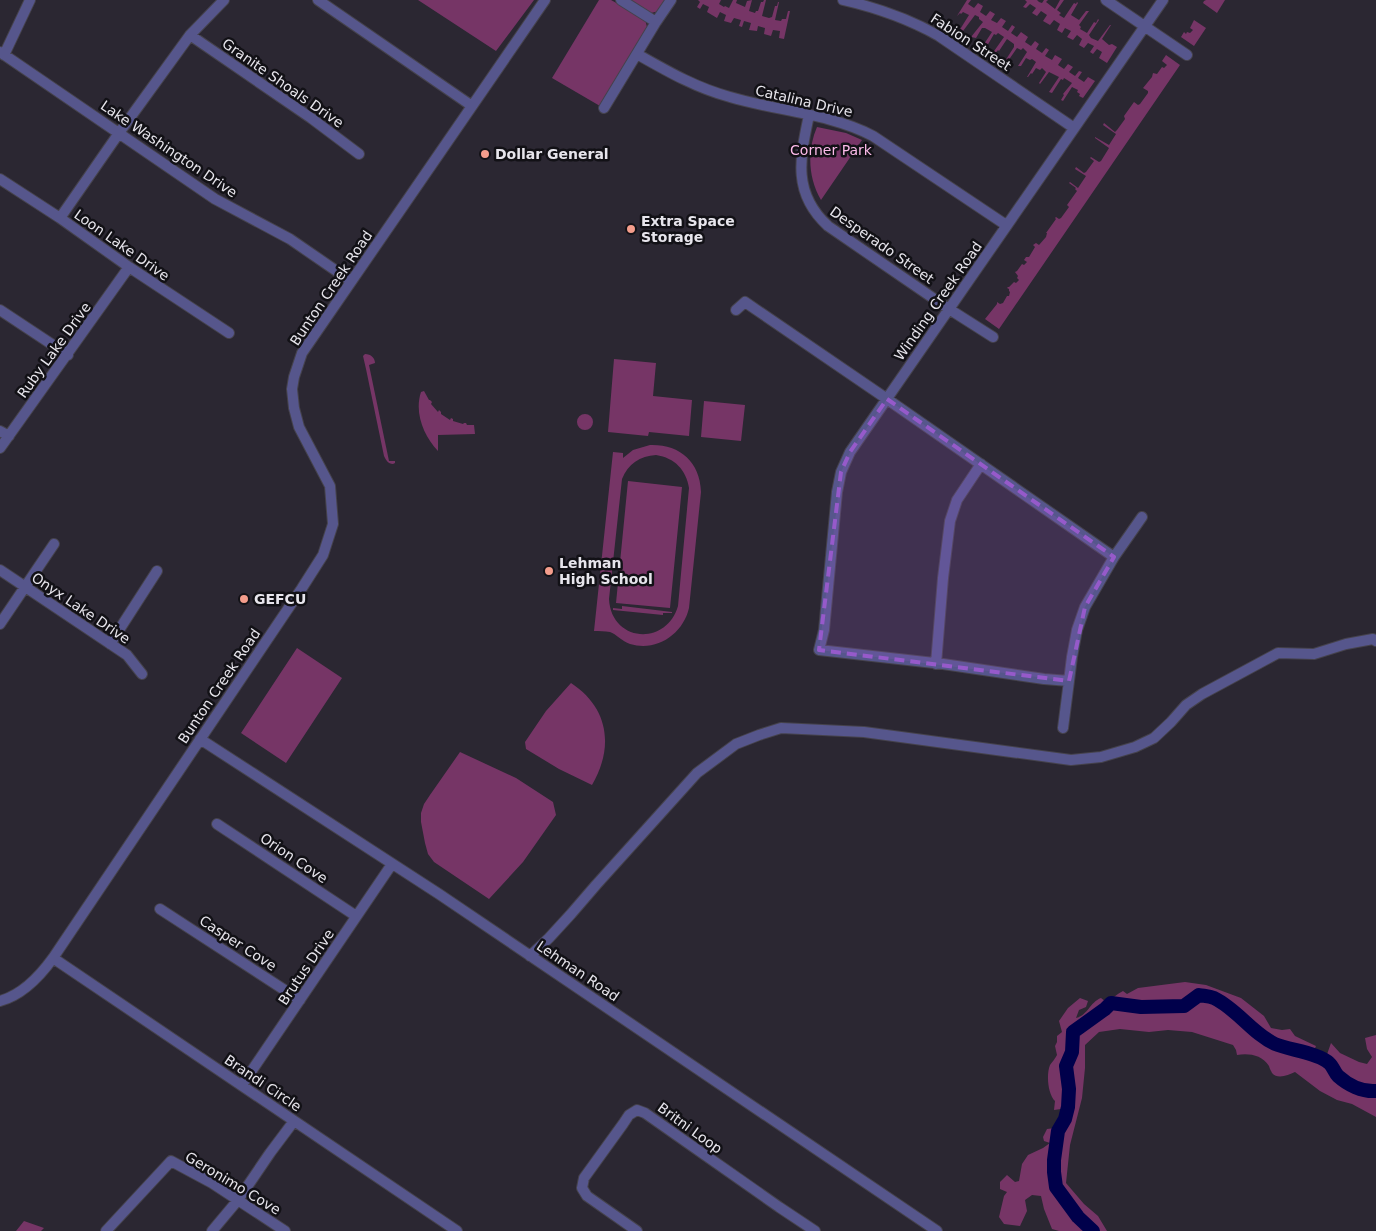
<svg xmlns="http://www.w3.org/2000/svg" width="1376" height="1231" viewBox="0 0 1376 1231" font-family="'DejaVu Sans',sans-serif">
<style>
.green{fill:#763566;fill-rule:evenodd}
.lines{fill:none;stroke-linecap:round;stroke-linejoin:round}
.river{stroke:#00004b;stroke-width:14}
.minor-casing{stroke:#45424c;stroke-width:12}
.minor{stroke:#56568c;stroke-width:10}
.marked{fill:#965aca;fill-opacity:0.2;stroke:#965aca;stroke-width:4;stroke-dasharray:10 6;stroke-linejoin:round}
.poi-dot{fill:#f49d8c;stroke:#121116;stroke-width:2}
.labels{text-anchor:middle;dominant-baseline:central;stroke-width:5;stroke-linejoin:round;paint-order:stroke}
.street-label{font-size:14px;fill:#e7e5ec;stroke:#121116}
.park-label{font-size:14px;fill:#fdbbea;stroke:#121116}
.poi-label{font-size:14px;font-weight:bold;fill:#e7e5ec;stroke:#121116;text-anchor:start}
</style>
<rect width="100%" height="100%" fill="#2b2732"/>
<path class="green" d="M418 0H534L496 51Z
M599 0H611L645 19 647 27 600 106 552 78Z
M628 0H664L665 1 659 11 651 13Z
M698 0H721L719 4 724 7 725 6 729 8 733 0H737L736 3 745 7 747 1 752 0 749 11 755 13 756 11H758L761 2H763L764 0H766L762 16 769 18 772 17 775 6H777L778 2H779L775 20 781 21 782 19H786L788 11H790L784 39 779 38 780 31 773 30 771 36 764 34 765 28 758 26 757 31 749 30 751 23 744 21 742 27 739 26 741 20 734 18 731 23 724 21 726 15 720 12 717 18 707 12 709 7 703 4 700 9 697 7 700 2Z
M967 0H971L968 4 974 8 978 3 983 6 980 12 986 16 990 11 995 14 991 20 997 23 1001 18 1006 21 1002 27 1008 31 1012 25 1015 27 1011 33 1017 37 1021 32 1028 37 1025 42 1031 46 1035 41 1039 44 1036 49 1042 53 1046 48 1049 50 1045 56 1052 60 1055 55 1062 59 1058 65 1064 69 1068 64 1073 67 1069 72 1075 76 1079 71 1082 72 1078 78 1084 82 1088 77 1095 81 1083 98 1079 96 1080 94 1077 92 1078 90 1072 87 1063 101 1061 100 1064 95 1063 94 1072 83 1064 78 1063 80 1061 79 1052 93 1049 92 1059 77 1049 72 1040 84 1039 83 1046 72 1042 68 1040 70 1036 68 1032 74 1031 73 1028 77H1027L1036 62 1032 59 1030 60 1026 58 1021 66H1018L1027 52 1023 48 1021 50 1017 48 1008 61H1005L1014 47V44L1007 39 999 51 998 50 994 55 992 54 1004 37 998 33 996 35 994 34 987 46 985 45 983 48 982 47 992 32 985 28H982L976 38 971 37 983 22 979 19V17L975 15 963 31H962L961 32 959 31 969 15 963 12 961 14 960 13 957 16Z
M1025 0H1037L1039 2 1042 3 1044 0H1048L1046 2 1055 9 1060 0H1064L1057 10 1061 13 1059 15 1064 18 1074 3 1076 4 1077 2 1078 3 1071 15 1079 20 1086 11H1089L1079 25 1081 27 1080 29 1087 33 1094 22 1096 23 1098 19 1099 20 1089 35 1091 38 1098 41 1110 25H1111L1102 39 1109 45 1112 44 1117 47 1107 63 1099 58 1102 52 1097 49 1093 54 1090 52 1094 46 1088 43 1084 48 1079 45 1082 39 1077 35 1073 40 1067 37 1071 31 1065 28 1062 33 1057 30 1060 24 1054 20 1050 25 1043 21 1047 15 1041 11 1037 16 1032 13 1036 8 1030 4 1026 8 1023 7 1027 2Z
M1206 0H1225L1217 13 1203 3 1204 1Z
M1194 20 1206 28 1194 46 1181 37 1184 32 1186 34 1187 32 1190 33 1193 30 1190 28Z
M1166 55 1180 65 999 329 985 319 997 304V302L1000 304 1003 303 1007 296H1009L1010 292 1009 291V289L1007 288 1008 287H1009L1014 282 1016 283 1019 280 1017 278 1018 276 1015 272 1017 271 1022 264 1024 265 1027 262 1024 260 1026 257H1029L1035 247 1033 245 1036 243 1039 245 1046 237 1047 233H1046L1056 219 1055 218 1056 217 1059 219 1061 218 1069 207 1067 205 1077 191 1075 189 1076 188 1069 183 1070 182 1078 188 1086 176 1075 169 1076 167 1084 173 1086 172 1094 161 1090 158 1091 157 1099 162 1101 161 1109 148 1095 138V137L1109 145 1116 134 1103 125 1104 123 1115 132 1117 130 1125 119 1124 116 1134 102 1138 105 1140 104 1148 93V91L1143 88 1152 77 1153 73 1157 74 1162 67 1164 68 1167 65 1162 61Z
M817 127 846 133 862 140 821 200C808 178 807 150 817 127Z
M365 354C371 354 375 358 375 363L369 365 389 461H395V463L393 464C388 464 386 460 384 456L366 369 363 356Z
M614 359 656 363 653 396 692 400 689 436 649 432 648 436 608 432Z
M424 391 429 400H430L432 402 431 404 438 412 439 410 441 412V414L450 420 451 418 453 419V421L463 424 464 423H466L467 425H474L475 434 438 435V451C424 436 414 413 421 392Z
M704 401 745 405 741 441 701 437Z
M577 422a8 8 0 1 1 16 0a8 8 0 1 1-16 0Z
M650 445C679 444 700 461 701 492L689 608C683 634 657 652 630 644 622 641 616 634 610 632 605 631 599 631 594 631L613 452 623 453V458L633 450ZM656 455C675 458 686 470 689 488L678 606C666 647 611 642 609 599L622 479C628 464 640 456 656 455Z
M628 481 682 487 670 608 616 603Z
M622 606 672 612V613H663V615L613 610V608L622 609Z
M297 648 342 678 286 763 241 733Z
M571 683C609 708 614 747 592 785L559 769 526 749 525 742 546 711Z
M460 752 516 778 553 802 556 815 523 862 489 899 434 862 428 854 425 843 421 822V813L424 804 430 795Z
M1185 982 1206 985 1241 998 1264 1016 1271 1028 1282 1030 1290 1029 1295 1036 1316 1046 1312 1055 1325 1060 1331 1043 1340 1053 1359 1062 1367 1064 1372 1057 1367 1049 1365 1038 1376 1035V1117L1352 1104 1337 1100 1320 1091 1295 1072C1288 1075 1278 1080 1272 1073 1272 1073 1269 1067 1269 1066 1262 1055 1249 1053 1237 1055L1236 1050 1233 1045 1192 1032 1168 1030 1149 1032 1120 1029 1099 1032 1085 1045V1068L1082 1098 1070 1145 1066 1183 1084 1204 1098 1216 1107 1231H1059L1052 1229 1044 1209 1041 1196 1032 1195 1025 1200 1027 1211 1020 1226 1004 1224 999 1217 1004 1196 1007 1192 1000 1189V1182L1007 1175 1015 1182 1019 1181 1022 1164 1028 1155 1043 1148 1050 1143 1044 1141 1043 1137 1047 1129 1055 1128 1061 1119 1065 1105 1061 1109 1054 1110 1055 1101C1048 1094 1046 1075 1050 1065 1052 1062 1055 1059 1057 1055L1055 1046 1057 1042V1036L1062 1032 1059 1021 1068 1008 1080 998 1088 1001 1086 1007 1079 1010 1076 1018C1088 1015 1090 1002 1101 998L1106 1002C1112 999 1117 994 1123 991L1127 994 1138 988Z
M24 1221 44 1228 41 1231H0H16Z"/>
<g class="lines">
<path class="river" d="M1093 1231 1078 1217 1056 1187 1054 1172V1160L1058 1131 1065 1119 1068 1107 1069 1089 1066 1066 1072 1052 1073 1032 1105 1009 1111 1003 1141 1007 1184 1006 1199 995C1204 996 1209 996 1214 998 1237 1009 1253 1034 1275 1044 1289 1050 1319 1053 1329 1063 1333 1066 1334 1072 1338 1076 1348 1085 1362 1092 1376 1091"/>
<defs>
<path id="minor" d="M318 0 472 106
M621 0 656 22
M843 0C878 8 907 18 939 36L1074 128
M1106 0 1187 55
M190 35 311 118 359 154
M0 52 215 199 290 239 351 281
M637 54C667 71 696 88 730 97 777 111 829 113 873 136L1006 225
M4 55 30 0
M604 108 656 22 671 0
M809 115C800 158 792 193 828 226L949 309 993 337
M0 179 60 218 129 267 229 333
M60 218 119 133 190 35 224 0
M0 310 68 355
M736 310 745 302 887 399 1114 557
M0 431 9 436
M0 448 129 267
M1142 517 1114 557 1085 607 1077 630 1072 657 1069 681 1044 679 943 664 819 650 824 630 837 492 841 472 850 452 1163 0
M0 570 127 655 142 674
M0 624 54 544
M110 644 157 571
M936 664 943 578 950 521 957 500 981 464
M1063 728 1069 681
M200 739 439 894 937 1231
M217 824 356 916
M160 909 300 1000
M530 956 549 938 571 914 596 885 697 773 736 744 759 735 781 728 864 732 1071 760 1101 757 1135 747 1154 738 1171 722 1186 705 1202 694 1278 653 1314 654 1346 644 1373 639 1376 641
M53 958 457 1231
M0 1001C22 995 40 976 53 958L302 588 323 555 333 524 330 486 299 427 294 408 292 389 294 377 302 353 545 0
M242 1085 392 864
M106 1231 171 1161 212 1183 285 1231
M212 1231 238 1200 270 1153 294 1121
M637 1231 587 1196 582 1188 584 1178 623 1124 629 1115 637 1110 645 1113 779 1207 815 1231"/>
</defs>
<use href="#minor" class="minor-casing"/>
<use href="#minor" class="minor"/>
</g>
<path class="marked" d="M887 399 1114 557 1085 607 1069 681 819 650 841 472 850 452Z"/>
<g class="poi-dot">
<circle cx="485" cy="154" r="5"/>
<circle cx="631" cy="229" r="5"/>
<circle cx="549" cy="571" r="5"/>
<circle cx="244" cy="599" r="5"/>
</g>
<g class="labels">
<g class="street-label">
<text transform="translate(971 42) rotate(33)">Fabion Street</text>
<text transform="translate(283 83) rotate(35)">Granite Shoals Drive</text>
<text transform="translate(804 101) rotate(13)">Catalina Drive</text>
<text transform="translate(169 149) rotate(34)">Lake Washington Drive</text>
<text transform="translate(122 245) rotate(35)">Loon Lake Drive</text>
<text transform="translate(882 245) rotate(35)">Desperado Street</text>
<text transform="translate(331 288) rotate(-56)">Bunton Creek Road</text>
<text transform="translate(938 301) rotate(-55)">Winding Creek Road</text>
<text transform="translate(54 350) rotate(-54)">Ruby Lake Drive</text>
<text transform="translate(81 608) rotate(34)">Onyx Lake Drive</text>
<text transform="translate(219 686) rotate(-56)">Bunton Creek Road</text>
<text transform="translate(294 858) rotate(34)">Orion Cove</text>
<text transform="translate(238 943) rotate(33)">Casper Cove</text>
<text transform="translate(306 967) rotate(-56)">Brutus Drive</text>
<text transform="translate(578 971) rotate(34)">Lehman Road</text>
<text transform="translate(263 1083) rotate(34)">Brandi Circle</text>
<text transform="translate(690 1128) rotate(36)">Britni Loop</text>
<text transform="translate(233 1183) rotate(31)">Geronimo Cove</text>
</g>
<g class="park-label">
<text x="831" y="150">Corner Park</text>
</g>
<g class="poi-label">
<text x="495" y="154">Dollar General</text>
<text x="641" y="221">Extra Space<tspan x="641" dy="16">Storage</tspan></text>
<text x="559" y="563">Lehman<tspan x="559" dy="16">High School</tspan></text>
<text x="254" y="599">GEFCU</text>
</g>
</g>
</svg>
